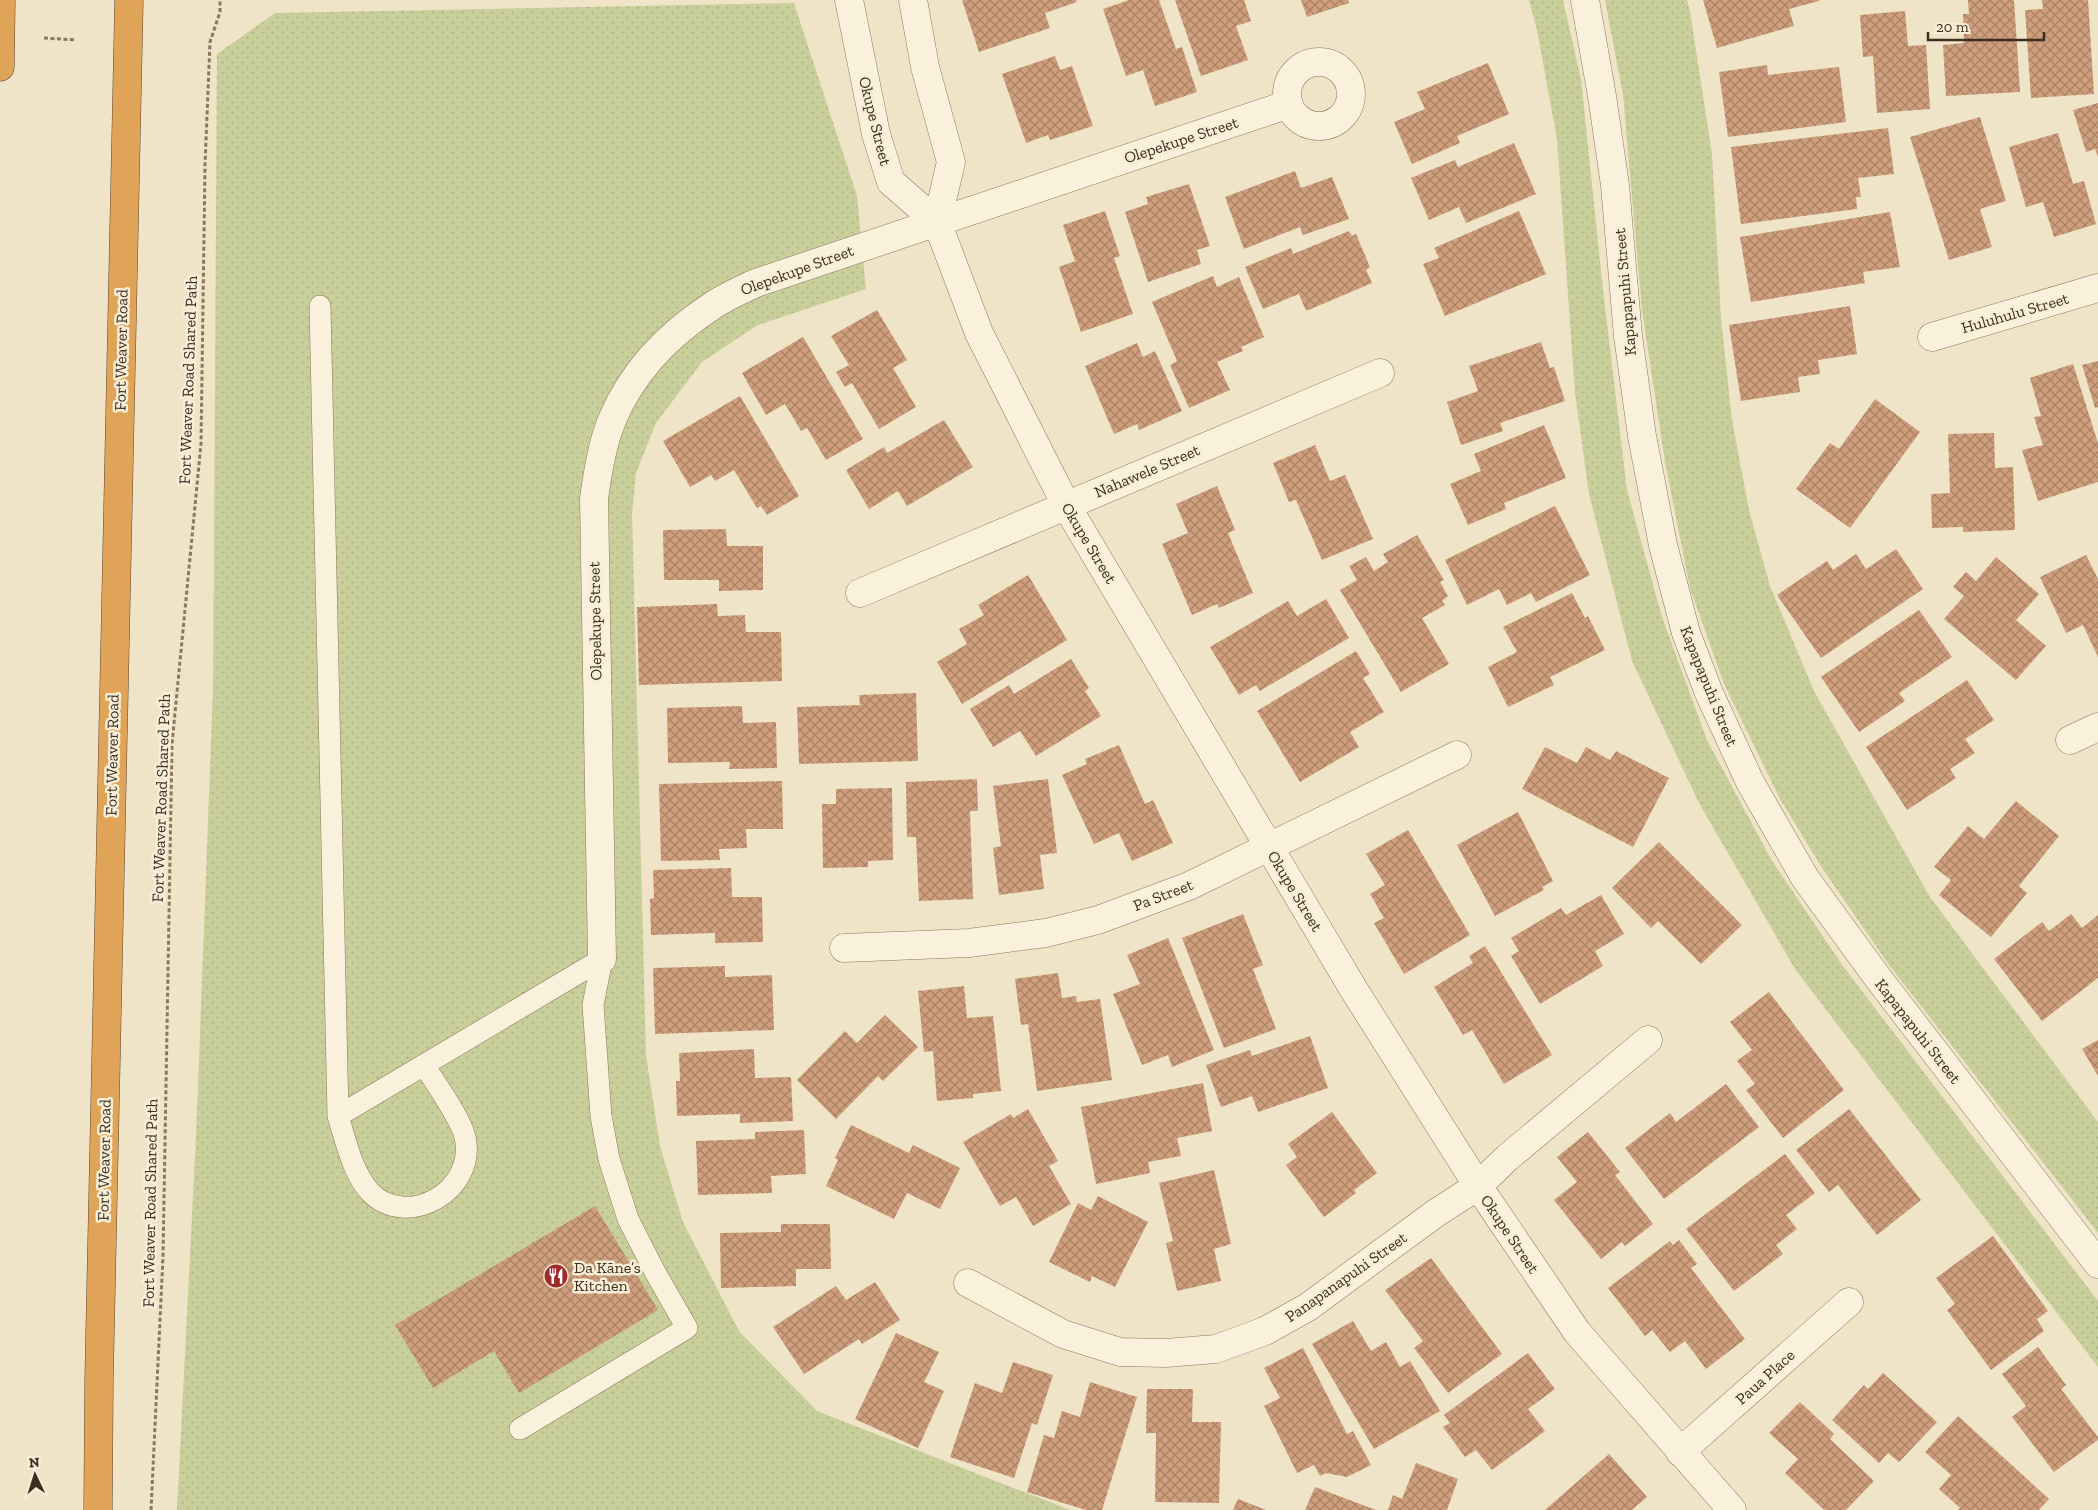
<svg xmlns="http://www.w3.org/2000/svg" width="2098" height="1510" viewBox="0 0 2098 1510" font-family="'Zilla Slab',serif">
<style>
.grass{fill:url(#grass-dots)}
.building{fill:url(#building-cross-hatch)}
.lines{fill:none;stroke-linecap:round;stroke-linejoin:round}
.lane-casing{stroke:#8d765c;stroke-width:22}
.street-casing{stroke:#8d765c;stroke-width:29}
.highway-casing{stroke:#5b4430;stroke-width:29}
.path{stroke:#8d765c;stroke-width:3;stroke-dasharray:4 2.5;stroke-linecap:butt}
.lane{stroke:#faf1dc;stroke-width:21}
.street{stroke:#faf1dc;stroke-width:28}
.highway{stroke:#e0a458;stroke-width:28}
.labels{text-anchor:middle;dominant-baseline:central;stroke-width:5;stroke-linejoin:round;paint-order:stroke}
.street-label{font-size:16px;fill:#3d2e20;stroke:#f7eed8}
.poi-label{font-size:16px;fill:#3d2e20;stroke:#f7eed8;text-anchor:start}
</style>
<defs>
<pattern id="grass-dots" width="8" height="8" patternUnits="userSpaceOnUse" patternTransform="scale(1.25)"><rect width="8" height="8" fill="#c9cf9b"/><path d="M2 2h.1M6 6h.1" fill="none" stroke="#aeb285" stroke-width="1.8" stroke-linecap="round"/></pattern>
<pattern id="building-cross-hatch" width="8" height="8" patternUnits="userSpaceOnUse" patternTransform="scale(1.25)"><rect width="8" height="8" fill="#cf9f7d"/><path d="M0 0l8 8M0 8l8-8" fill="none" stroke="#a98266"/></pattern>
</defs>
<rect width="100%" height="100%" fill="#f0e4c8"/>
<path class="grass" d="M1529 0H1563L1581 79 1603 290 1627 490 1662 617 1707 740 1772 861 1843 966 2098 1301V1367L1795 969 1700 805 1632 661 1589 494 1575 393 1557 139 1537 30Z
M1605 0H1687L1690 11 1712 154 1721 318 1732 420 1749 510 1770 586 1814 691 1930 897 2098 1122V1233L1889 965 1822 868 1780 799 1724 684 1690 588 1665 462 1642 310 1623 95Z
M794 3 857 196 866 289 758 325 702 362 656 423 636 473 632 513 646 1055 660 1146 683 1222 739 1331 817 1411 1070 1510H177L196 1137 213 690 217 54 275 13Z"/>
<path class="building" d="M962 0H1076L1077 2 1045 13 1050 28 979 52Z
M1129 0H1159L1176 49 1182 47 1197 92 1155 106 1143 70 1126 76 1103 9Z
M1175 0H1244L1251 21 1236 26 1248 60 1201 76Z
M1301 0H1348L1349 3 1307 17Z
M1703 0H1819V1L1789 9 1794 26 1717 48Z
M1968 0H2014L2020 92 1946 96 1943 45 1964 43 1963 14H1969Z
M2042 0H2088L2094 94 2031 98 2025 10 2043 9Z
M1905 11 1908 46 1926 45 1930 109 1877 113 1873 56 1863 57 1860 15Z
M1055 56 1060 70 1072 66 1093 126 1050 140 1048 135 1026 143 1002 74Z
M1488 63 1509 114 1457 136 1460 143 1412 164 1394 122 1425 109 1417 92Z
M1767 65 1768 75 1839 67 1846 122 1728 137 1719 72Z
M2098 103V157L2095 149 2086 152 2073 110Z
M1980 117 2006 201 1980 209 1992 247 1949 260 1910 137Z
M1888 128 1894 174 1858 178 1861 197H1856L1857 209 1741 224 1731 147Z
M2058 133 2073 184 2084 181 2096 224 2054 237 2043 202 2026 207 2009 147Z
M1514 143 1536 194 1466 223 1459 207 1429 220 1411 178 1455 160 1458 167Z
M1295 171 1301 188 1332 177 1349 219 1303 235 1300 227 1244 249 1225 197Z
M1189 184 1210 246 1197 250 1201 264 1148 282 1125 212 1148 204 1146 197Z
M1105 211 1120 256 1114 258 1133 314 1081 332 1059 267 1075 261 1063 225Z
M1519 211 1546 274 1445 316 1423 264 1439 258 1434 248Z
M1890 212 1900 267 1863 272 1865 283 1751 302 1740 237Z
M1349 231 1352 236 1356 234 1370 267 1366 270 1372 283 1306 311 1299 294 1263 309 1245 267 1291 248 1293 254Z
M1213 276 1217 287 1239 277 1264 337 1241 347 1243 351 1217 362 1230 390 1189 408 1170 365 1177 361 1152 302Z
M1850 306 1857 354 1818 360 1820 374 1798 377 1800 392 1741 401 1729 325Z
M877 310 907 360 893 368 916 407 879 429 852 383 845 387 836 372 849 365 831 336Z
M803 337 863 439 826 460 807 428 801 431 785 404 766 415 742 373Z
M1541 342 1550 368 1554 367 1565 401 1500 423 1503 431 1461 445 1447 402 1478 391 1469 366Z
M1137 343 1143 357 1155 351 1182 411 1139 430 1137 424 1114 434 1085 366Z
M2098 361V407L2095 408 2082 365Z
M2073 364 2098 443V482L2038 501 2022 450 2043 445 2034 417 2041 416 2030 378Z
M740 396 799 496 767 515 761 506 757 508 734 470 715 481 711 475 690 487 663 441Z
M1875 399 1920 432 1850 528 1796 489 1830 443 1839 449Z
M944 420 973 467 907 506 898 491 869 509 846 470 884 447 887 453Z
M1544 425 1566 478 1504 503 1506 509 1468 525 1450 484 1481 471 1474 454Z
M1994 433 1995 468 2013 467 2015 530 1963 532V527L1932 528 1931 494 1950 493 1948 434Z
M1315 445 1330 481 1345 475 1373 539 1322 560 1296 500 1289 502 1273 463Z
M1217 486 1235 530 1228 533 1253 593 1219 608 1217 604 1192 615 1162 544 1188 533 1176 504Z
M1555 506 1590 575 1536 602 1531 593 1507 605 1499 589 1467 605 1445 560Z
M726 529 727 546H763V590L719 591V580H664L663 530Z
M1417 535 1444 580 1440 582 1448 596 1442 601 1445 605 1422 618 1449 664 1401 692 1340 590 1357 580 1349 566 1366 557 1374 571 1388 562 1383 554Z
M1896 549 1923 589 1821 658 1777 595 1827 561 1833 570 1856 554 1866 569Z
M2086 555 2098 579V657L2083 625 2066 633 2040 577Z
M1996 557 2039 594 2016 620 2046 646 2016 680 1944 619 1964 596 1953 587 1966 572 1976 581Z
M1028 575 1067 640 962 704 937 662 967 644 959 629 984 615 978 605Z
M1572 593 1585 618 1588 616 1605 650 1550 677 1554 685 1508 707 1488 667 1517 652 1503 627Z
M1326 599 1349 638 1260 691 1256 685 1239 695 1210 647 1288 601 1297 616Z
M717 604 718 616 745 615 746 632H781L782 681 639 685 637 607Z
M1919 610 1952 657 1899 693 1905 701 1859 732 1821 677Z
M1356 651 1370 674 1363 678 1384 712 1350 732 1359 747 1300 782 1257 711Z
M1071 659 1089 688 1085 691 1101 716 1036 756 1020 731 993 747 970 709 1009 685 1014 694Z
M1967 680 1994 720 1965 739 1975 753 1950 769 1956 778 1907 810 1866 747Z
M916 693 918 761 799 764 797 707 860 705 859 695Z
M742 706 743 723 776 722 777 768 729 769 730 762 668 763 667 708Z
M1119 745 1145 804 1153 800 1173 843 1132 861 1119 833 1094 844 1062 775 1087 764 1085 759Z
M1545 747 1577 763 1586 747 1610 760 1616 751 1669 778 1633 847 1522 789Z
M977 779 978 811H970L973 899 919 901 916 837H907L906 782Z
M1048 779 1057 853 1040 855 1044 889 999 895 993 848 1001 846 993 786Z
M782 781 783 829H746L747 848 719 849 720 860 661 861 659 784Z
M892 788 893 860 868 861V867L823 868 822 804H836V789Z
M2016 801 2059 836 2019 886 2027 893 1991 937 1939 895 1951 880 1934 867 1968 826 1984 839Z
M1518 812 1553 881 1542 887 1544 890 1495 916 1457 845Z
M1408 830 1470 935 1404 974 1374 923 1384 918 1370 894 1385 885 1366 854Z
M1659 842 1742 925 1701 964 1658 921 1651 928 1612 888Z
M731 868 732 897H762L763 942 715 943V933L651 935 650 899 654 898 653 870Z
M1601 895 1624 934 1595 951 1603 966 1540 1004 1511 956 1519 951 1511 938 1561 908 1566 915Z
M1243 914 1263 965 1253 969 1276 1029 1224 1048 1182 938Z
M2071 914 2082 928 2098 915V978L2042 1021 1994 959 2042 922 2049 931Z
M1168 938 1214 1050 1172 1067 1168 1055 1142 1065 1113 994 1140 984 1127 955Z
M1485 946 1552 1055 1504 1084 1472 1030 1463 1035 1434 987 1473 963 1469 956Z
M725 966V977L772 975 774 1030 655 1034 653 968Z
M1058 973 1062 998 1076 996 1077 1002 1100 999 1112 1080 1037 1091 1028 1024 1021 1025 1015 979Z
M964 986 967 1018 993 1016 1001 1091 973 1094V1098L937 1101 933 1051 924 1052 918 991Z
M1769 992 1844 1090 1783 1138 1746 1090 1755 1084 1737 1061 1752 1050 1730 1022Z
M885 1015 918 1047 883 1081 878 1076 836 1119 797 1080 845 1031 857 1043Z
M1310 1036 1328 1088 1258 1112 1252 1096 1221 1107 1206 1065 1250 1050 1252 1056Z
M2098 1040V1076L2082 1049Z
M754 1049 755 1078 791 1077 793 1121 740 1123V1114L677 1116 676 1081H680L679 1053Z
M1203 1083 1212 1131 1177 1138 1181 1156 1148 1162 1150 1173 1096 1184 1081 1107Z
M1726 1084 1759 1127 1664 1199 1625 1148 1670 1113 1676 1122Z
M1028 1109 1058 1161 1049 1166 1071 1204 1033 1226 1016 1197 1000 1206 963 1142 1011 1114 1013 1118Z
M1849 1109 1921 1200 1877 1235 1838 1185 1829 1192 1796 1150Z
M1332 1112 1377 1173 1354 1190 1356 1193 1324 1217 1286 1165 1297 1157 1288 1144Z
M851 1125 909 1153 913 1145 960 1168 940 1209 907 1193 894 1219 826 1186 838 1160 835 1158Z
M804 1130 806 1174 771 1176 772 1193 698 1195 696 1141 755 1139V1132Z
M1588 1132 1620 1172 1615 1175 1653 1224 1625 1246 1622 1242 1601 1259 1554 1200 1577 1182 1557 1157Z
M1785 1154 1815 1193 1786 1215 1797 1229 1776 1245 1783 1254 1734 1291 1686 1229Z
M1214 1170 1231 1244 1214 1249 1221 1281 1177 1291 1166 1243 1173 1241 1159 1183Z
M1098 1196 1148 1222 1115 1287 1092 1276 1090 1282 1049 1262 1078 1203 1091 1210Z
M595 1206 658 1310 519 1393 494 1351 433 1388 395 1325Z
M781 1224H830L831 1269H796V1286L721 1288 720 1233 781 1232Z
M1993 1236 2048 1311 2037 1319 2044 1331 1991 1370 1947 1310 1955 1304 1936 1278Z
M1679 1240 1697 1264 1691 1268 1745 1339 1706 1369 1685 1341 1670 1352 1652 1330 1645 1336 1608 1288 1670 1241 1673 1245Z
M1431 1258 1502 1354 1448 1393 1414 1348 1423 1341 1385 1290Z
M875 1282 900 1320 862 1344 859 1339 804 1374 773 1327 836 1286 846 1300Z
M1353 1321 1371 1351 1386 1342 1400 1367 1410 1361 1440 1411 1374 1449 1312 1344Z
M896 1333 939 1352 924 1382 944 1391 918 1448 855 1419Z
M2038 1347 2066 1385 2061 1389 2098 1437V1440L2054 1472 2012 1417 2026 1406 2002 1374Z
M1303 1348 1347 1434 1353 1431 1371 1465 1347 1477 1326 1473 1320 1476 1314 1465 1297 1473 1264 1406 1280 1398 1264 1368Z
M1528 1353 1555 1389 1528 1409 1545 1431 1492 1470 1476 1450 1465 1457 1443 1427 1450 1423 1444 1415Z
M1013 1362 1053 1375 1037 1425 1032 1423 1014 1478 950 1457 975 1383 1002 1393Z
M1883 1373 1937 1422 1899 1462 1888 1453 1879 1463 1832 1420 1864 1385 1868 1389Z
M1090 1382 1137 1397 1102 1510H1086L1027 1492 1044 1435 1054 1438 1062 1411 1080 1417Z
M1147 1389H1193L1192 1422H1221L1219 1503 1155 1502 1156 1433H1146Z
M1800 1402 1834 1434 1830 1439 1874 1481 1846 1510H1824L1785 1473 1798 1459 1769 1433Z
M1958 1416 2049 1499 2039 1510H1958L1960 1508 1939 1489 1951 1475 1925 1452Z
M1609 1454 1647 1497 1632 1510H1545Z
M1416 1463 1458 1479 1447 1510H1388L1393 1495 1402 1499Z
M1315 1487 1376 1510H1305Z
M1238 1499 1266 1510H1233Z"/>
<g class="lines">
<defs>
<path id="lane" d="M320 306 338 1116 602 959
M338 1116C346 1141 352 1172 370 1192 407 1230 477 1191 465 1137 460 1117 436 1084 424 1065
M520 1429 687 1328 655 1272 628 1219 609 1159 601 1116 593 1005 602 959"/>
<path id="street" d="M849 0 876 134 891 182 937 222 979 333 1066 505 1354 990 1478 1186 1577 1332 1732 1510
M913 0 925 67 951 162 937 222
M1585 0 1602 96 1615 185 1628 336 1642 436 1663 545 1686 633 1709 693 1750 782 1805 878 1878 978 2098 1264
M1287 94a32 32 0 1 1 64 0a32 32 0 1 1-64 0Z
M1932 337 2098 288
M860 593 1380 373
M2070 740 2098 727
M844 948 969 943 1046 933 1098 920 1189 886 1457 755
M602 959 594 498C598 472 602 444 612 420 632 372 669 334 712 306 725 297 741 290 756 283L1289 104
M968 1283 1063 1334 1120 1352 1166 1353 1216 1349 1265 1331 1308 1307 1436 1213 1478 1186 1507 1158 1648 1040
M1680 1452 1849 1302"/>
<path id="highway" d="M0 67 1 0
M98 1510 99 1380 129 0"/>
</defs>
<use href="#lane" class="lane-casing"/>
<use href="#street" class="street-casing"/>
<use href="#highway" class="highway-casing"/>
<path class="path" d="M44 38 76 40
M151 1510 163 1257 172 744 201 444 205 165 210 42 220 12V0"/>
<use href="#lane" class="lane"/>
<use href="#street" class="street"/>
<use href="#highway" class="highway"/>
</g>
<defs>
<symbol id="restaurant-disc" viewBox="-11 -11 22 22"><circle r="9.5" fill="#9e2a2b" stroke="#f7eed8"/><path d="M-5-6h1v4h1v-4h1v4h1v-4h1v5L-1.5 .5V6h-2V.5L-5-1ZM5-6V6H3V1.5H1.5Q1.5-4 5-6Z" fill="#fff"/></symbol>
</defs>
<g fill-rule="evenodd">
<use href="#restaurant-disc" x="542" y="1262" width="28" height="28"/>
</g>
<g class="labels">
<g class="street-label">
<text transform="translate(875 121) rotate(76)">Okupe Street</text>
<text transform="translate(1181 140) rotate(-18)">Olepekupe Street</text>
<text transform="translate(797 270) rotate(-20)">Olepekupe Street</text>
<text transform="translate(1625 292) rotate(-95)">Kapapapuhi Street</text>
<text transform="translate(2015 313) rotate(-16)">Huluhulu Street</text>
<text transform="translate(121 350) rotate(-89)">Fort Weaver Road</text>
<text transform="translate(188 380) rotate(-88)">Fort Weaver Road Shared Path</text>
<text transform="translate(1147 471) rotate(-23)">Nahawele Street</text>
<text transform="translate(1089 543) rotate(59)">Okupe Street</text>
<text transform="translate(595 621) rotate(-91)">Olepekupe Street</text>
<text transform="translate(1709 686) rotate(68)">Kapapapuhi Street</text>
<text transform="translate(112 755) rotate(-89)">Fort Weaver Road</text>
<text transform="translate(161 798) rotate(-88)">Fort Weaver Road Shared Path</text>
<text transform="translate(1295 891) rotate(59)">Okupe Street</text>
<text transform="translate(1163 895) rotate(-21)">Pa Street</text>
<text transform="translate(1918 1031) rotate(52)">Kapapapuhi Street</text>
<text transform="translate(104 1160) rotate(-89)">Fort Weaver Road</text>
<text transform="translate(150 1203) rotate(-89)">Fort Weaver Road Shared Path</text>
<text transform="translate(1510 1234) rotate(56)">Okupe Street</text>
<text transform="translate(1346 1277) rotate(-35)">Panapanapuhi Street</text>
<text transform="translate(1765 1377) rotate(-42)">Paua Place</text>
</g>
<g class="poi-label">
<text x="574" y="1267">Da Kāne’s<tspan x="574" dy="18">Kitchen</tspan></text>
</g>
</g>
<g transform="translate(35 1475) rotate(356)" stroke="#f7eed8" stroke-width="4" paint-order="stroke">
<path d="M0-4L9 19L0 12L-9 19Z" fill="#3d2e20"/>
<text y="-8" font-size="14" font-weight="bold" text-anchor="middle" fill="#3d2e20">N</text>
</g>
<path d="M1928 32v8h116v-8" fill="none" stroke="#3d2e20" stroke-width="2.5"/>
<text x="1936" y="32" font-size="15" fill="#3d2e20" stroke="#f7eed8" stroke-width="4" paint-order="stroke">20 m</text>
</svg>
